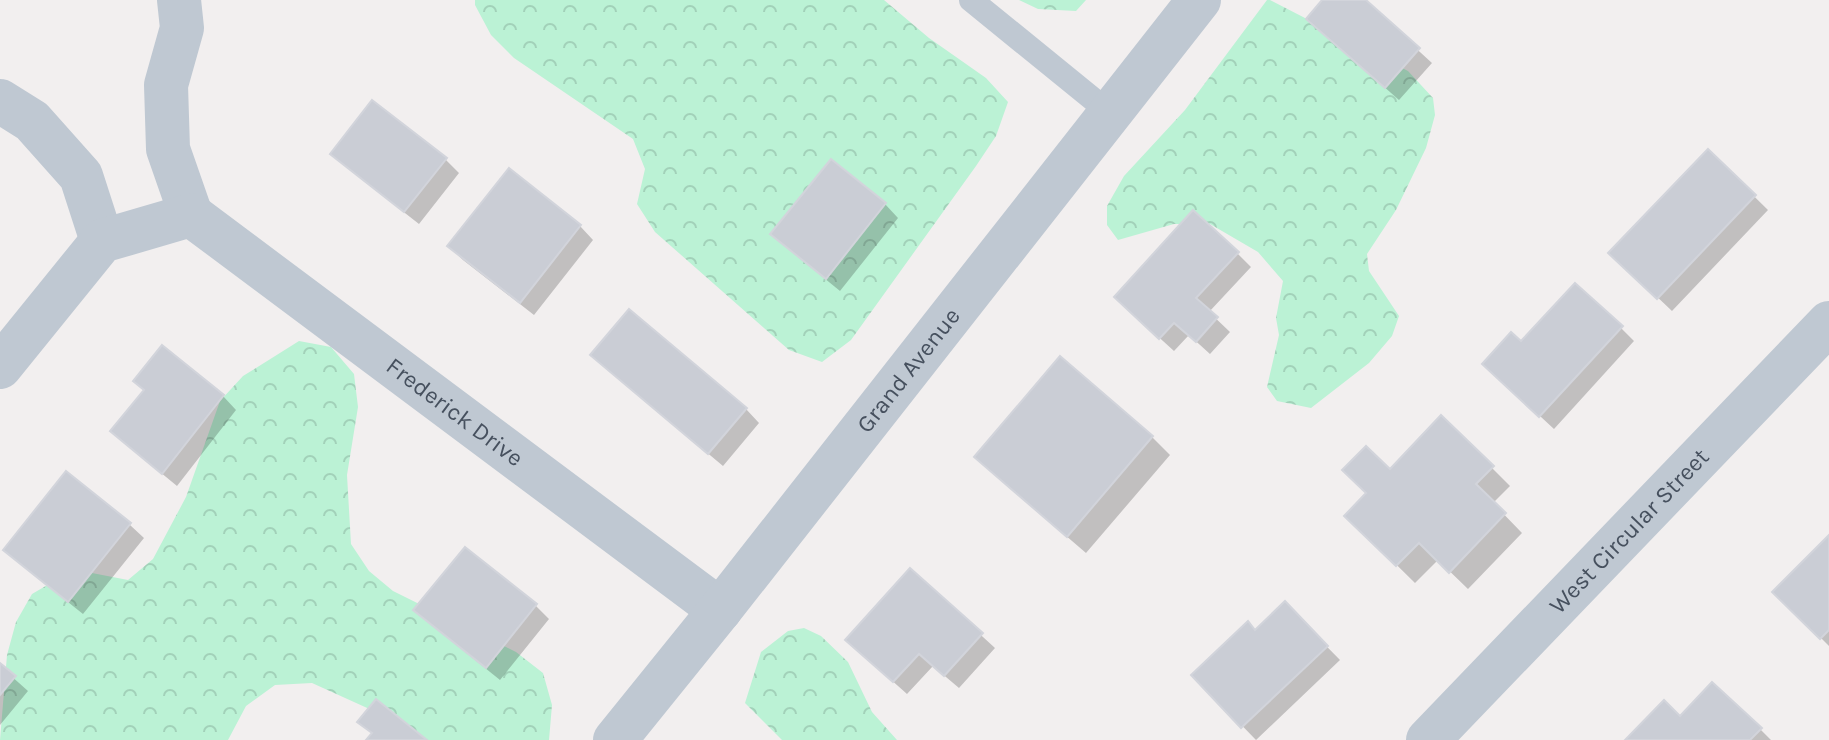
<svg xmlns="http://www.w3.org/2000/svg" width="1829" height="740" viewBox="0 0 1829 740" font-family="Karla,sans-serif">
<style>
.forest{fill:url(#forest-crowns)}
.shadow{fill:#0003}
.building{fill:#cacdd5;stroke:#d2d4db;stroke-width:2}
.lines{fill:none;stroke-linecap:round;stroke-linejoin:round}
.service{stroke:#bfc8d2;stroke-width:24}
.minor{stroke:#bfc8d2;stroke-width:44}
.tertiary{stroke:#bfc8d2;stroke-width:44}
.labels{text-anchor:middle;dominant-baseline:central;stroke-width:6;stroke-linejoin:round;paint-order:stroke}
.street-label{font-size:24px;fill:#46505e;stroke:#fff}
</style>
<defs>
<pattern id="forest-crowns" width="20" height="18" patternUnits="userSpaceOnUse" patternTransform="scale(2)"><rect width="20" height="18" fill="#bbf2d5"/><path d="M2 6a3 3 0 1 1 6 0M12 15a3 3 0 1 1 6 0" fill="none" stroke="#a2d1b9"/></pattern>
</defs>
<rect width="100%" height="100%" fill="#f2efef"/>
<path class="forest" d="M475 0H884L929 38 986 78 1008 102 996 136 976 166 851 340 822 362 789 350 655 232 637 204 645 169 633 139 514 58 491 35 475 5Z
M1019 0H1086L1076 11 1038 9Z
M1267 0H1270L1408 71 1433 98 1435 115 1426 148 1396 210 1367 254 1369 271 1399 316 1392 336 1369 363 1311 408 1277 401 1267 387 1279 335 1276 318 1283 281 1258 252 1210 224H1174L1118 240 1107 225V206L1124 176 1185 110Z
M299 341 331 347 354 374 358 407 347 475 351 544 369 571 393 591 516 652 543 673 552 705 549 740H419L376 712 312 683 275 685 246 706 228 740H0L7 655 16 622 32 594 61 577 92 573 128 580 153 559 186 497 220 401 243 376Z
M804 628 821 636 848 662 872 712 897 740H782L745 703 761 652 788 631Z"/>
<path class="shadow" d="M1325 0H1363L1432 63 1399 100 1322 32Z
M1708 151 1768 210 1672 311 1611 253Z
M333 153 446 160 459 173 419 224 346 167Z
M831 162 885 204 898 218 840 291 786 247 772 234Z
M580 226 593 240 534 315 463 260 449 246Z
M1237 253 1251 267 1209 312 1230 332 1210 354 1189 335 1174 351 1130 311Z
M629 312 746 409 759 423 723 466 606 368Z
M1621 328 1634 341 1554 429 1498 377 1521 344Z
M163 348 223 396 236 410 177 486 126 444 112 431 145 391Z
M1442 418 1510 486 1493 503 1522 533 1468 589 1438 560 1415 583 1347 516Z
M1152 437 1170 455 1086 553 994 474Z
M66 474 130 525 144 538 83 614 19 563 5 549Z
M1829 538V646L1775 592Z
M465 549 536 606 549 619 500 680 429 623 416 610Z
M911 571 995 648 959 688 933 666 907 694 861 653Z
M1285 604 1340 660 1256 740 1193 675 1255 632Z
M0 666 28 691 0 725Z
M1680 718 1760 729 1771 740H1628Z"/>
<path class="building" d="M1322 0H1366L1420 48 1385 88 1306 19Z
M372 100 447 158 404 212 330 154Z
M1708 149 1756 195 1657 299 1608 253Z
M831 159 886 203 826 279 770 234Z
M509 168 581 225 520 303 447 246Z
M1193 210 1239 252 1196 298 1218 317 1196 342 1174 323 1159 339 1114 297Z
M1575 283 1623 326 1539 417 1482 364 1511 332 1521 341Z
M629 309 747 408 708 454 590 355Z
M162 345 224 395 162 474 110 431 144 390 133 381Z
M1060 356 1153 436 1067 537 974 457Z
M1441 415 1494 466 1476 484 1506 513 1449 573 1419 543 1396 566 1344 516 1366 493 1342 470 1366 446 1390 469Z
M66 471 131 523 68 602 3 550Z
M1829 535V630L1820 639 1772 592Z
M465 547 537 604 486 668 413 610Z
M910 568 983 633 944 676 919 654 893 682 845 640Z
M1285 601 1328 646 1241 728 1191 675 1248 621 1255 630Z
M0 663 16 676 0 695Z
M1712 682 1762 728 1750 740H1625L1664 700 1680 716Z
M376 699 427 740H366L372 733 357 722Z"/>
<g class="lines">
<path class="service" d="M971 0 1110 113"/>
<g class="minor">
<path d="M179 0 182 28 166 85 168 149 191 215"/>
<path d="M0 101 32 121 81 176 102 241"/>
<path id="s1" d="M0 367 102 241 191 215 720 610"/>
</g>
<g class="tertiary">
<path id="s2" d="M615 740 720 610 1199 0"/>
<path id="s3" d="M1428 740 1829 323"/>
</g>
</g>
<g class="labels">
<g class="street-label">
<text stroke="none"><textPath href="#s2" startOffset="472">Grand Avenue</textPath></text>
<text stroke="none"><textPath href="#s1" startOffset="584">Frederick Drive</textPath></text>
<text stroke="none"><textPath href="#s3" startOffset="290">West Circular Street</textPath></text>
</g>
</g>
</svg>
